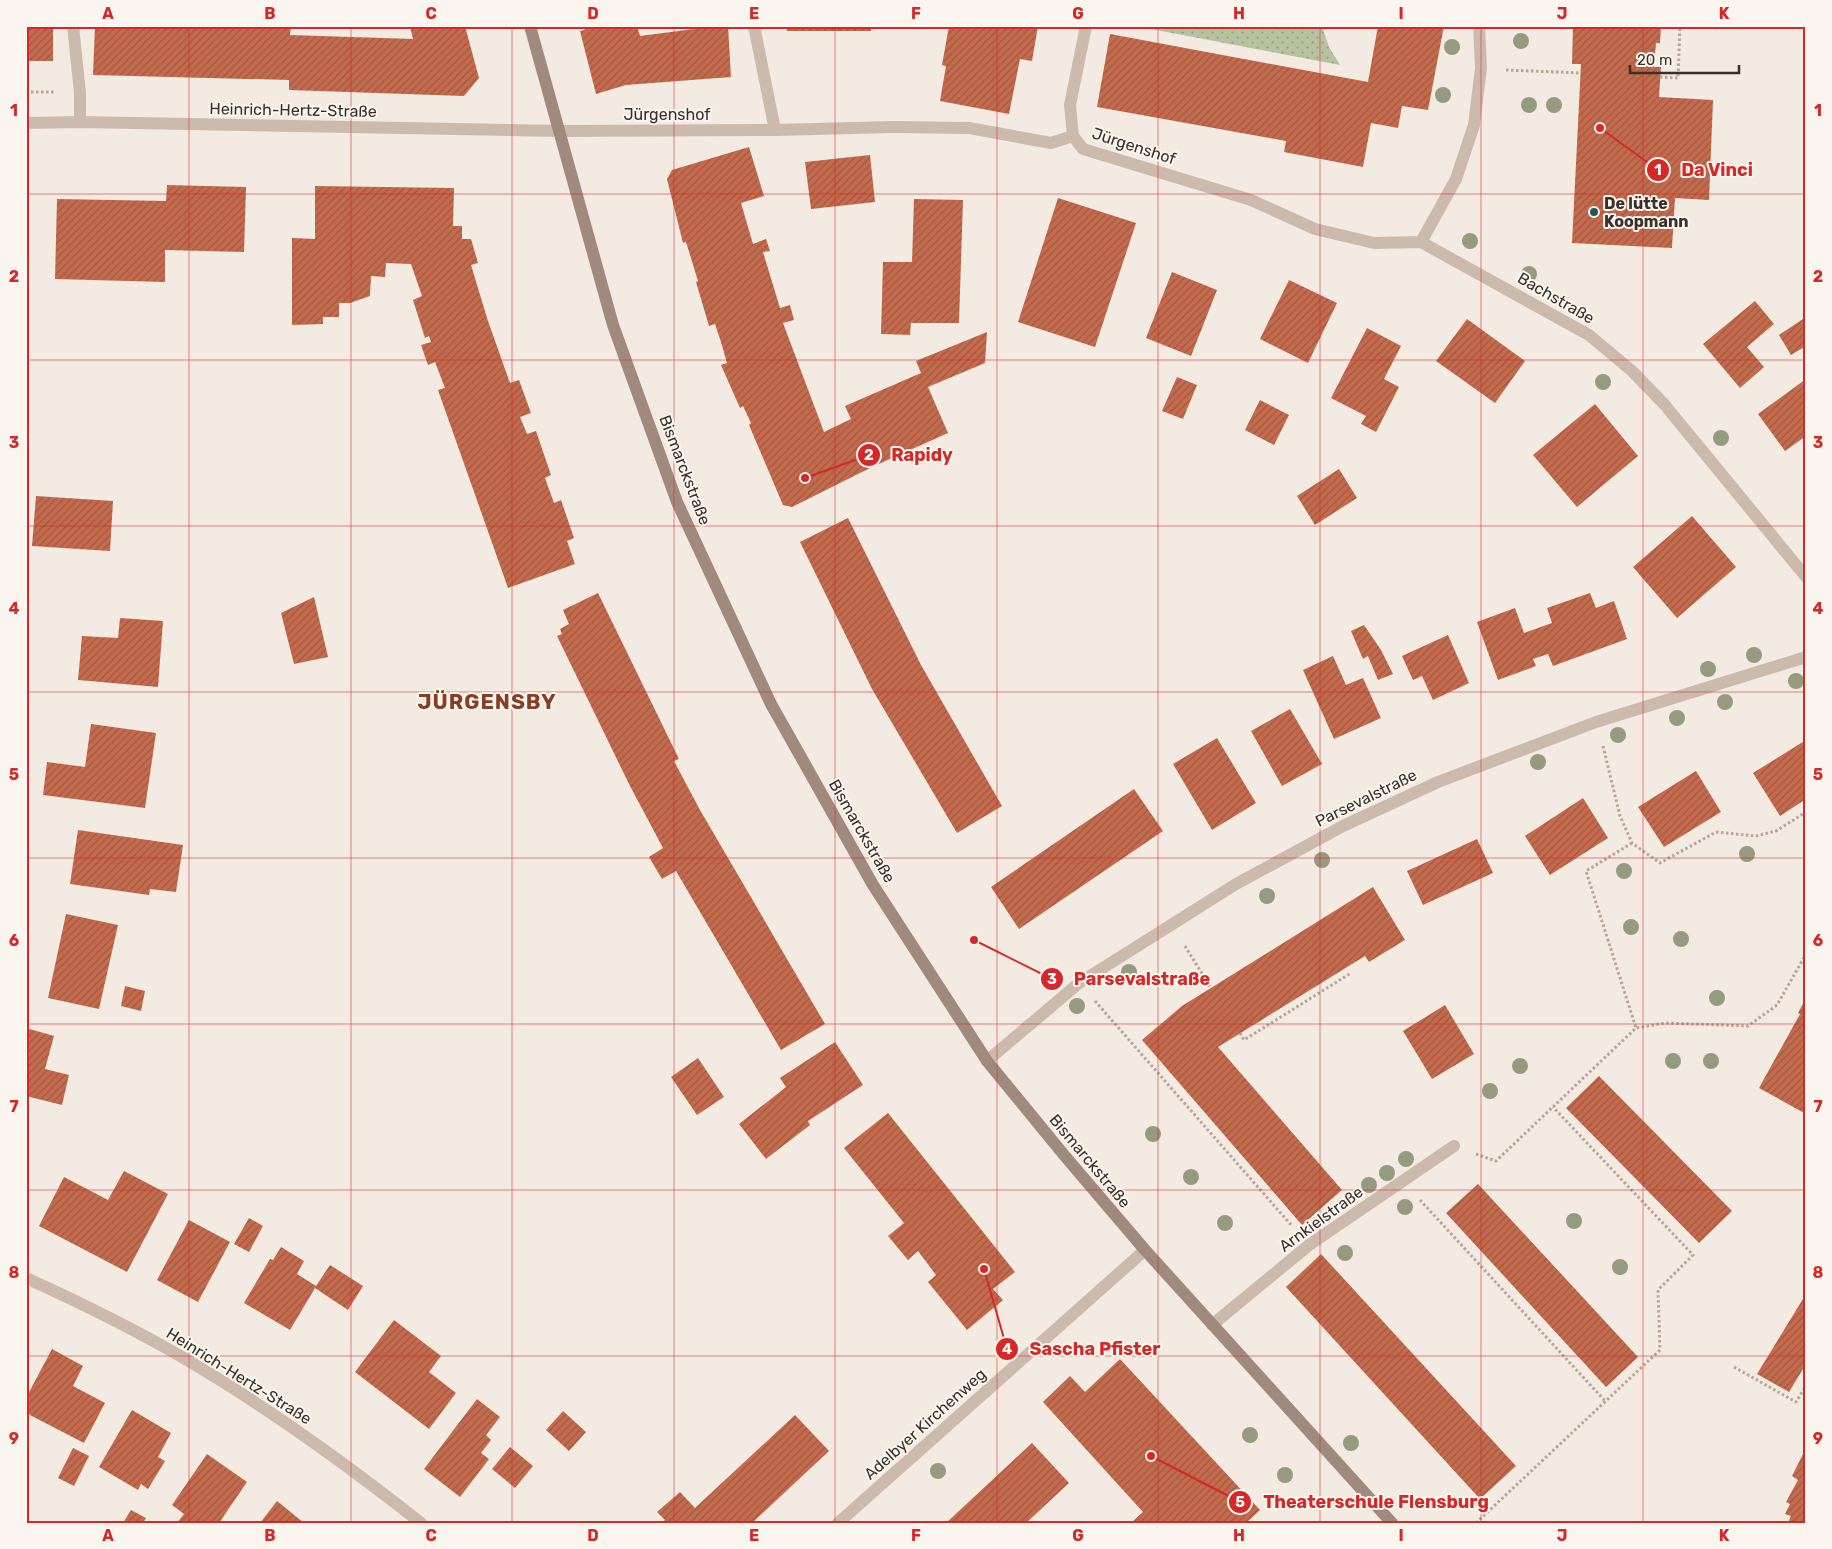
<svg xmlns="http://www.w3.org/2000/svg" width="1832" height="1549" viewBox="0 0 1832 1549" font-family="Rubik,sans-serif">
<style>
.garden{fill:url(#garden-dots)}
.building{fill:url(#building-hatch)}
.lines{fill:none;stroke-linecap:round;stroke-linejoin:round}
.path{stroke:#b8a596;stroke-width:3;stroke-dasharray:2.5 2.5;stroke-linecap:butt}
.service{stroke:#ccbbac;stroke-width:12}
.minor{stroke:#ccbbac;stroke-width:12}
.secondary{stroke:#a08a7d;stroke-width:12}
.tree{fill:#969a7f}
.grid{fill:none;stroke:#d62828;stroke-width:1;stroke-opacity:0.55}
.poi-dot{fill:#20575c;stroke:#faf5ee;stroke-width:2}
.labels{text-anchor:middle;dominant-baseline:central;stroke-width:4;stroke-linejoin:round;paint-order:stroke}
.street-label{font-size:16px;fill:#3a302b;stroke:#faf5ee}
.poi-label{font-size:16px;font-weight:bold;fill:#3a302b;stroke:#faf5ee;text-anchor:start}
.district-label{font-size:21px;font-weight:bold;letter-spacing:1px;fill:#883d25;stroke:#faf5ee}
.leader{fill:none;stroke:#d62828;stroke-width:2}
.callout-dot{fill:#d62828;stroke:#faf5ee;stroke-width:2}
.mark-label{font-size:15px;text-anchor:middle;font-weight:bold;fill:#fff}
.callout-label{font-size:18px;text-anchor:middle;font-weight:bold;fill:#d62828;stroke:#faf5ee;stroke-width:4;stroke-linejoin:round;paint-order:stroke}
.neatline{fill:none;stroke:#d62828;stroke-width:2}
.grid-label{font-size:16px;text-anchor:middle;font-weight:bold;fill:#d62828}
</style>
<defs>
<pattern id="garden-dots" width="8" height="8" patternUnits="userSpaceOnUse" patternTransform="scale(1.25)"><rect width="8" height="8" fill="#b7c3a0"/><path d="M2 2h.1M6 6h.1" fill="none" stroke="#969f83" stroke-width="1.8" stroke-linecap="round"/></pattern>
<pattern id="building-hatch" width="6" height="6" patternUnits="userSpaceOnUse" patternTransform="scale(1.25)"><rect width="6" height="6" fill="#c46b4e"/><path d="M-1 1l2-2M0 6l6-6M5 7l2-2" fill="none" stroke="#a05841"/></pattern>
</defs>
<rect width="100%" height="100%" fill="#f3ebe1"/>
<path class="garden" d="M1322 26 1329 47 1340 65 1140 27Z"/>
<path class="building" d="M26 26H53V61H26Z
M95 26H291L290 35 413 39 410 26H465L479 78 464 96 289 90V80L93 75Z
M584 26H637L640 36 717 26H728L731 77 626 85 596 94 580 31 585 30Z
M787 26H871V31H787Z
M949 26H1038L1032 61 1020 59 1009 114 940 101 946 66 942 65Z
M1378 26H1444L1428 110 1402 106 1398 128 1371 123 1363 167 1284 152 1286 141 1097 107 1110 34 1368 82Z
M1573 26H1661L1660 43H1656L1654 67H1661L1659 97 1713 100 1709 200 1675 198 1672 248 1572 243 1581 64H1572Z
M749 147 764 196 741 203 753 244 766 239 770 251 763 252 780 308 790 305 794 320 783 323 824 432 851 419 845 406 921 373 916 361 987 332 985 363 928 387 948 433 872 467 792 507 783 505 749 425 751 423 743 406 740 408 721 365 727 363 721 342 715 324 709 326 696 282 698 281 686 242 683 243 667 179 672 170Z
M870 155 875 202 811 209 805 162Z
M167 185 246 187 244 252 165 250V282L55 279 57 199 166 201Z
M315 186 454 188 453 226H462V239H471L478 263 471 265 488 321 510 383 519 380 531 413 520 417 527 434 536 431 551 475 545 478 554 503 561 500 574 538 567 541 575 564 508 588 438 390 445 388 435 362 428 365 421 345 431 342 429 336 425 338 413 300 422 296 411 264 386 263 385 277 371 276 370 296 350 303H339V317H323V324L292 325V238L315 239Z
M1058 198 1136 223 1095 347 1018 322Z
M914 199 963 200 959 323H911L910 335 881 334 883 262H912Z
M1172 272 1217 290 1191 356 1146 338Z
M1289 280 1337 303 1308 363 1260 339Z
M1755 301 1774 324 1747 347 1764 367 1740 388 1703 344Z
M1806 317V346L1791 355 1779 335Z
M1467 319 1525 361 1495 403 1436 361Z
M1367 328 1401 346 1384 379 1399 387 1376 432 1361 424 1366 416 1331 398Z
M1177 377 1197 385 1183 419 1162 411Z
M1806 379V436L1785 451 1758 414Z
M1260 400 1289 415 1274 445 1245 430Z
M1595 404 1638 456 1577 507 1533 455Z
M1339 469 1357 498 1315 525 1297 496Z
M36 496 113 501 110 551 32 546Z
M1692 516 1736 567 1677 618 1633 567Z
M848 518 921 665 1002 806 957 833 872 689 800 542Z
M598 593 679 759 674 761 700 810 825 1024 781 1050 676 871 662 879 649 857 663 848 630 786 557 636 562 634 560 629 569 624 563 610Z
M1590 593 1596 608 1614 601 1627 639 1553 666 1548 654 1533 659 1536 666 1498 680 1477 622 1515 608 1524 633 1552 623 1547 608Z
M314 597 328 657 294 664 281 613Z
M120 618 163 621 158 687 78 680 82 636 118 638Z
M1364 625 1381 650 1393 674 1378 680 1368 656 1363 659 1351 631Z
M1448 635 1469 683 1433 700 1422 676 1413 680 1402 656Z
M1333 656 1346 685 1363 678 1381 718 1334 739 1303 670Z
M1290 709 1322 764 1282 786 1251 731Z
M91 724 156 733 145 808 43 795 47 762 85 767Z
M1217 738 1256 803 1212 830 1173 764Z
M1806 740V799L1780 816 1753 773Z
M1696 771 1721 812 1664 847 1638 807Z
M1134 789 1163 831 1019 929 991 887Z
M1583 798 1608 838 1550 875 1525 836Z
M78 830 183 845 176 892 150 889 149 895 70 884Z
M1477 839 1493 873 1423 905 1407 871Z
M1373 887 1405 940 1369 962 1365 956 1218 1047 1342 1190 1302 1225 1142 1040 1182 1006Z
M66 914 118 925 99 1009 48 998Z
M125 986 145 991 141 1011 121 1006Z
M1806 998V1114L1759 1088 1800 1014 1798 1013Z
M1445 1005 1474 1054 1432 1079 1403 1031Z
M26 1028 54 1036 45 1069 69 1075 62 1105 26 1096Z
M835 1042 863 1085 808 1121 810 1125 766 1159 739 1124 786 1087 780 1078Z
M698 1058 724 1097 697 1115 671 1077Z
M1599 1076 1732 1211 1699 1243 1566 1108Z
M888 1113 1015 1272 993 1289 1003 1300 967 1330 928 1282 936 1275 918 1251 908 1260 888 1236 904 1223 844 1148Z
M124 1171 168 1194 127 1272 39 1226 64 1177 108 1200Z
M1478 1184 1638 1357 1606 1387 1446 1213Z
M249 1218 263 1226 249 1252 234 1244Z
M189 1220 230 1242 198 1302 157 1280Z
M281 1247 304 1261 297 1274 316 1286 330 1265 363 1286 348 1310 315 1288 290 1330 244 1303 270 1259 273 1260Z
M1321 1254 1516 1466 1480 1499 1286 1287Z
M1806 1294V1364L1789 1392 1757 1374Z
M394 1320 441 1356 429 1372 456 1393 429 1429 355 1372Z
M52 1349 83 1366 73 1386 105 1403 84 1443 26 1413V1398Z
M1120 1359 1260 1510 1246 1523H1131L1143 1512 1043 1402 1070 1376 1085 1392Z
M477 1399 500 1417 486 1435 491 1440 481 1453 489 1459 460 1497 424 1469Z
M132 1410 171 1433 158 1457 165 1461 148 1489 141 1484 138 1490 99 1467Z
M563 1411 586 1432 569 1451 546 1430Z
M795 1415 829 1451 752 1523H661L665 1520 657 1512 680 1492 695 1508Z
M1032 1443 1069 1483 1026 1523H946Z
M510 1447 533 1466 515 1488 492 1469Z
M73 1448 89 1456 74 1486 58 1478Z
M1806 1448V1523H1788L1791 1516 1785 1514 1790 1504 1786 1502 1798 1480 1792 1476Z
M207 1454 247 1482 219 1523H177L184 1514 172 1505Z
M277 1501 304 1523H260Z
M131 1510 146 1518 143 1523H123Z"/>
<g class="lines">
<path class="path" d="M1506 70 1581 73
M1660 77 1678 78 1680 26
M26 92H56
M1603 746 1620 816 1632 843 1660 863 1716 832 1756 836 1776 831 1806 812
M1632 843 1586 871 1636 1028
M1185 946 1211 988
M1095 1001 1292 1226
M1240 1033 1244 1040 1351 973
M1476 1154 1496 1161 1636 1028 1665 1023 1748 1026 1777 1005 1806 954
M1420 1200 1606 1402
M1734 1367 1796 1402 1806 1386
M1476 1523 1660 1350 1658 1290 1693 1255 1553 1107"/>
<path class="service" d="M73 26 80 93V122
M893 127 969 128 1051 143 1073 136"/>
<path class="minor" d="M754 26 775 130
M1086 26 1070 105 1073 136 1083 149 1251 200 1315 229 1374 243 1421 242
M1479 26 1481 68 1474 125 1456 179 1421 242 1589 335 1632 371 1664 404 1806 577
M26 123 80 122 560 131 775 130 893 127
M987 1061 1079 983 1236 884 1343 826 1438 782 1596 722 1806 657
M26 1278C79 1302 132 1328 182 1357 266 1406 345 1463 421 1523
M1212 1325 1309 1245 1454 1146
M838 1523 1145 1250"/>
<path class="secondary" d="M530 26 613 325 677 502 771 704 873 885 987 1061 1064 1155 1145 1250 1392 1523"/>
</g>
<g class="tree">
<circle cx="1521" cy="41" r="8"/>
<circle cx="1452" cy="47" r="8"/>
<circle cx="1443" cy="95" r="8"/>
<circle cx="1529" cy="105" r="8"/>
<circle cx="1554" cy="105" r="8"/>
<circle cx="1470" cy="241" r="8"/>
<circle cx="1529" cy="274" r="8"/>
<circle cx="1603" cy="382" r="8"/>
<circle cx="1721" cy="438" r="8"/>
<circle cx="1754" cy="655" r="8"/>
<circle cx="1708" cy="669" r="8"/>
<circle cx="1796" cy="681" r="8"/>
<circle cx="1725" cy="702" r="8"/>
<circle cx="1677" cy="718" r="8"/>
<circle cx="1618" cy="735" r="8"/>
<circle cx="1538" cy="762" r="8"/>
<circle cx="1747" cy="854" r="8"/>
<circle cx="1322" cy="860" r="8"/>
<circle cx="1624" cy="871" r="8"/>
<circle cx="1267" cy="896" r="8"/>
<circle cx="1631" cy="927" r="8"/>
<circle cx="1681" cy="939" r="8"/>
<circle cx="1129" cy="972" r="8"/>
<circle cx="1717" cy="998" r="8"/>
<circle cx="1077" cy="1006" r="8"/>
<circle cx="1673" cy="1061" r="8"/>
<circle cx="1711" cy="1061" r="8"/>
<circle cx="1520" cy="1066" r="8"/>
<circle cx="1490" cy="1091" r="8"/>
<circle cx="1153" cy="1134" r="8"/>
<circle cx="1406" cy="1159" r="8"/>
<circle cx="1387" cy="1173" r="8"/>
<circle cx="1191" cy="1177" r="8"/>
<circle cx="1369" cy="1185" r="8"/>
<circle cx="1405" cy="1207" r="8"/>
<circle cx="1574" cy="1221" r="8"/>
<circle cx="1225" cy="1223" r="8"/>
<circle cx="1345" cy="1253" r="8"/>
<circle cx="1620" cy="1267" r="8"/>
<circle cx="1250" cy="1435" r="8"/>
<circle cx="1351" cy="1443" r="8"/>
<circle cx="938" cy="1471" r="8"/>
<circle cx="1285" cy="1475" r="8"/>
</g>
<path class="grid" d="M189 26V1523M351 26V1523M512 26V1523M674 26V1523M835 26V1523M997 26V1523M1158 26V1523M1320 26V1523M1481 26V1523M1643 26V1523M26 194H1806M26 360H1806M26 526H1806M26 692H1806M26 858H1806M26 1024H1806M26 1190H1806M26 1356H1806"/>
<circle class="poi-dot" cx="1594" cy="212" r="5"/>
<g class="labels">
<g class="street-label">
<text transform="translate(293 110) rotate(1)">Heinrich-Hertz-Straße</text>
<text x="667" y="114">Jürgenshof</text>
<text transform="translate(1134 146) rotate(18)">Jürgenshof</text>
<text transform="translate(1556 298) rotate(30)">Bachstraße</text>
<text transform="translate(685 470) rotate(69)">Bismarckstraße</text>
<text transform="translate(1366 798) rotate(-26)">Parsevalstraße</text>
<text transform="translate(862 831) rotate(60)">Bismarckstraße</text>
<text transform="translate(1090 1161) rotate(50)">Bismarckstraße</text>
<text transform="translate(1321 1219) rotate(-36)">Arnkielstraße</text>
<text transform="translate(239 1376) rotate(32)">Heinrich-Hertz-Straße</text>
<text transform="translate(925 1424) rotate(-42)">Adelbyer Kirchenweg</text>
</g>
<g class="poi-label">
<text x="1604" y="203">De lütte<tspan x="1604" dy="18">Koopmann</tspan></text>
</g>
<g class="district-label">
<text x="487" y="701">JÜRGENSBY</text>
</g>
</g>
<path class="leader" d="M1600 128L1658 170M805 478L869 455M974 940L1052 979M984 1269L1007 1349M1151 1456L1240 1502"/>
<g class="callout-dot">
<circle cx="1600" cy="128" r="5"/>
<circle cx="805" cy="478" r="5"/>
<circle cx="974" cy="940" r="5"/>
<circle cx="984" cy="1269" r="5"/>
<circle cx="1151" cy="1456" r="5"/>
<circle cx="1658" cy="170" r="12"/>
<circle cx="869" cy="455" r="12"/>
<circle cx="1052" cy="979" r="12"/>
<circle cx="1007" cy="1349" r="12"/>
<circle cx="1240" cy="1502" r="12"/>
</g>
<g class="mark-label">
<text x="1658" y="175">1</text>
<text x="869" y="460">2</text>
<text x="1052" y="984">3</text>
<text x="1007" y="1354">4</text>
<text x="1240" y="1507">5</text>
</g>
<g class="callout-label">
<text x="1717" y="176">Da Vinci</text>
<text x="922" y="461">Rapidy</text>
<text x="1142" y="985">Parsevalstraße</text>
<text x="1095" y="1355">Sascha Pfister</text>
<text x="1376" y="1508">Theaterschule Flensburg</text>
</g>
<rect width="1832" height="1549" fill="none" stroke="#faf5ee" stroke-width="55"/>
<path d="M1630 65v8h109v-8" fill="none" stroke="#3a302b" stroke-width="2.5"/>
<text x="1637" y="65" font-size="15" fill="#3a302b" stroke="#faf5ee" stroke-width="4" paint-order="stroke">20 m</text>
<rect x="28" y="28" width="1776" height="1494" class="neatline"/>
<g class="grid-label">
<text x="108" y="19">A</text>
<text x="270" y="19">B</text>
<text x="431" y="19">C</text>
<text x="593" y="19">D</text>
<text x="754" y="19">E</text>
<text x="916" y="19">F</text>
<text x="1078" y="19">G</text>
<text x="1239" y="19">H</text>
<text x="1401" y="19">I</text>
<text x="1562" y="19">J</text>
<text x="1724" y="19">K</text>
<text x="14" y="116">1</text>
<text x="1818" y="116">1</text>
<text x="14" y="282">2</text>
<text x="1818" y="282">2</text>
<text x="14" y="448">3</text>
<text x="1818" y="448">3</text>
<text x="14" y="614">4</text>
<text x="1818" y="614">4</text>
<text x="14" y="780">5</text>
<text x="1818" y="780">5</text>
<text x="14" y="946">6</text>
<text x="1818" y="946">6</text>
<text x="14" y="1112">7</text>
<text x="1818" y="1112">7</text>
<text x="14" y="1278">8</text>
<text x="1818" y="1278">8</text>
<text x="14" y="1444">9</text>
<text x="1818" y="1444">9</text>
<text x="108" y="1541">A</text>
<text x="270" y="1541">B</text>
<text x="431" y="1541">C</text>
<text x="593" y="1541">D</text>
<text x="754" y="1541">E</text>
<text x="916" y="1541">F</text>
<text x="1078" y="1541">G</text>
<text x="1239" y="1541">H</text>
<text x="1401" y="1541">I</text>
<text x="1562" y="1541">J</text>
<text x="1724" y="1541">K</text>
</g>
</svg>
